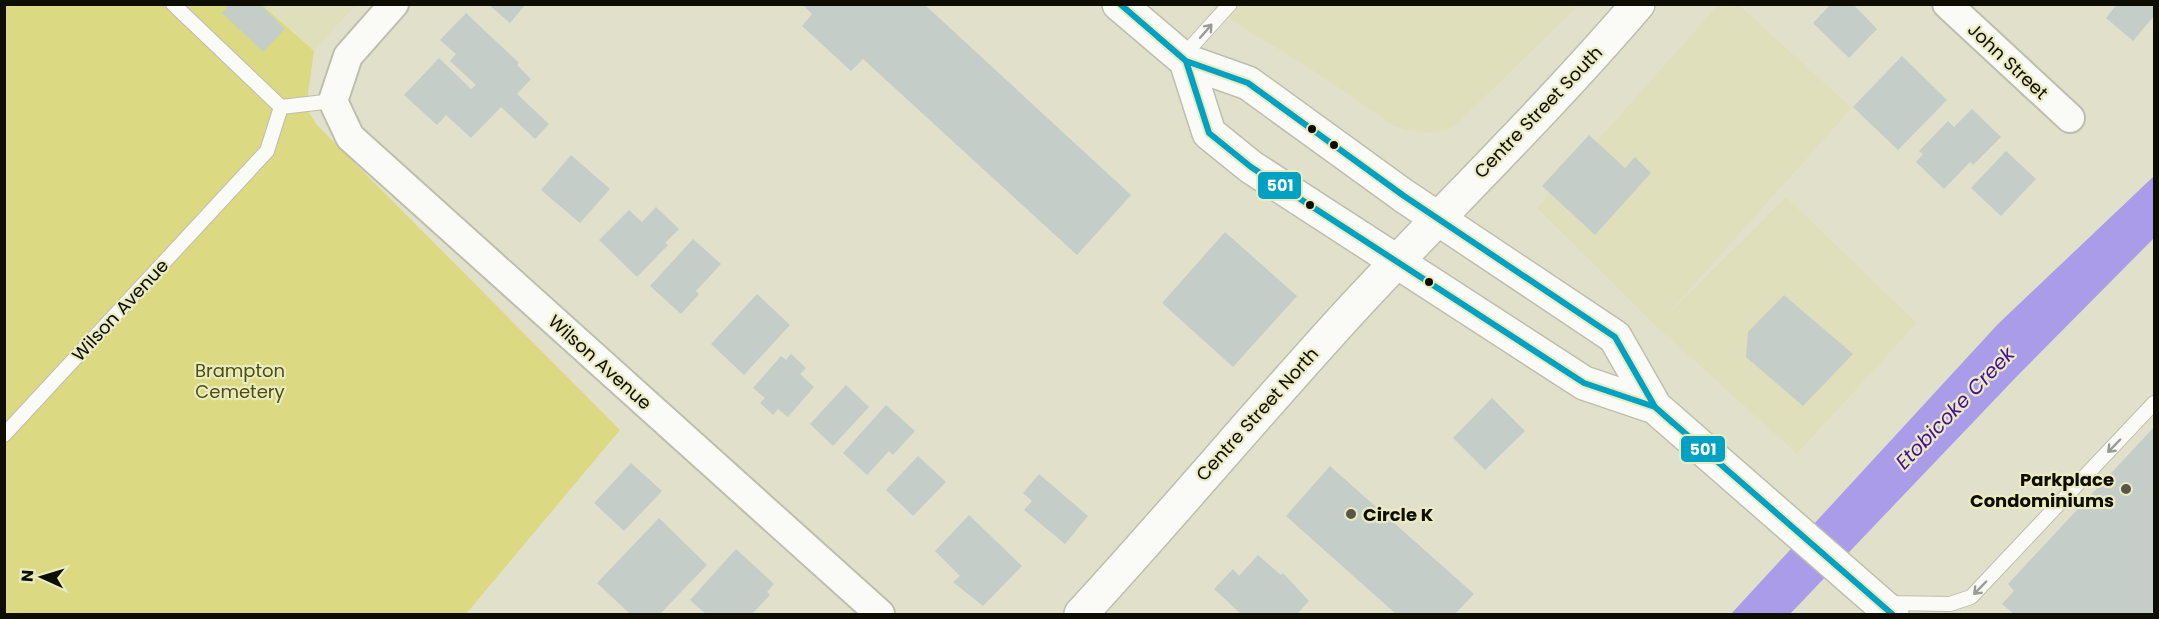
<svg xmlns="http://www.w3.org/2000/svg" width="2159" height="619" viewBox="0 0 2159 619" font-family="Poppins,sans-serif">
<style>
.built{fill:#dfe0bb}
.green{fill:#dbda83}
.water{fill:#aa9ce8}
.building{fill:#c4cdc7}
.lines{fill:none;stroke-linecap:round;stroke-linejoin:round}
.lane-casing{stroke:#bebeac;stroke-width:16}
.street-casing{stroke:#bebeac;stroke-width:32}
.secondary-casing{stroke:#bebeac;stroke-width:36}
.lane{stroke:#fafaf7;stroke-width:14}
.street{stroke:#fafaf7;stroke-width:28}
.secondary{stroke:#fafaf7;stroke-width:33}
.bus-1-casing{stroke:#eaebc1;stroke-width:10}
.bus-1{stroke:#01a1c4;stroke-width:6}
.oneway{stroke:#9b9b95}
.bus-dot{fill:#0d0d02;stroke:#eaebc1;stroke-width:2}
.poi-dot{fill:#575748;stroke:#eaebc1;stroke-width:2}
.labels{text-anchor:middle;dominant-baseline:central;stroke-width:4.5;stroke-linejoin:round;paint-order:stroke}
.street-label{font-size:18px;fill:#0d0d02;stroke:#eaebc1}
.park-label{font-size:18px;fill:#4e4d10;stroke:#eaebc1}
.poi-label{font-size:18px;font-weight:bold;fill:#0d0d02;stroke:#eaebc1;text-anchor:end}
.water-label{font-size:20px;font-style:italic;fill:#440f9d;stroke:#eaebc1}
.line-badge{stroke:#eaebc1;stroke-width:2}
.badge-label{font-size:16px;text-anchor:middle;font-weight:bold;fill:#fff}
</style>
<rect width="100%" height="100%" fill="#e1e1cb"/>
<path class="built" d="M262 5H356L314 51Z
M1211 5H1579L1457 124 1446 131 1431 133 1406 130 1394 126 1320 75 1232 21Z
M1718 5H1739L1852 108 1667 315 1786 197 1917 323 1797 454 1656 326 1537 208Z"/>
<path class="green" d="M4 5H262L314 51 306 108 317 125 620 430 466 614H5Z"/>
<path class="water" d="M2154 176V238L2021 372 1790 614H1731L1998 324Z"/>
<path class="building" d="M230 4H260L285 29 263 52 222 13Z
M488 4H526L510 23Z
M802 4H924L1131 195 1077 255 863 59 851 71 802 26 812 14Z
M1831 4H1853L1877 29 1849 58 1813 23Z
M2117 4H2154V16L2133 41 2106 18Z
M466 13 519 63 517 65 531 79 517 94 549 124 535 139 501 107 471 138 446 115 437 125 404 95 439 58 471 89 476 85 450 61 456 54 440 40Z
M1902 56 1947 100 1898 150 1853 107Z
M1972 109 2001 137 1973 165 1970 162 1944 189 1916 162 1923 154 1919 151 1948 121 1954 127Z
M1589 135 1625 168 1635 157 1651 173 1595 235 1542 186Z
M2006 151 2036 179 2001 216 1971 188Z
M571 155 610 189 580 223 541 190Z
M656 207 679 229 665 243 668 245 637 277 599 240 629 210 642 222Z
M1225 232 1297 296 1233 367 1162 303Z
M693 239 721 264 696 291 699 294 681 314 650 286Z
M757 294 790 325 744 375 711 344Z
M1784 295 1853 354 1803 406 1746 357 1748 332Z
M791 354 806 368 800 374 814 387 788 417 778 409 773 415 760 403 765 398 753 388 781 356 786 360Z
M846 385 869 407 833 446 810 424Z
M1492 398 1525 431 1485 470 1453 438Z
M886 405 915 431 893 455 889 451 867 475 843 453Z
M2154 427V614H2014L2002 604 2014 591 2008 584Z
M918 456 946 482 913 516 886 490Z
M631 463 662 491 624 531 594 503Z
M1330 466 1474 594 1455 614H1396L1286 516Z
M1039 474 1088 516 1065 544 1024 510 1032 501 1023 493Z
M969 515 1022 566 983 606 953 582 960 576 935 551Z
M659 518 707 565 660 614H630L597 583Z
M736 549 774 584 767 592 770 595 752 614H706L690 600Z
M1258 555 1281 575 1283 573 1309 601 1297 614H1241L1214 589 1233 569 1239 576Z"/>
<g class="lines">
<defs>
<path id="lane" d="M173 4 281 107
M1182 57 1230 4
M281 107 333 101
M4 435 267 151 281 107
M1887 603 1950 604 1971 597 2154 403"/>
<path id="street" d="M394 4 348 56 333 101 350 137 880 614
M1947 4 2070 118"/>
<path id="secondary" d="M1119 4 1186 61 1248 83 1404 196 1615 337 1655 407 1892 614
M1186 61 1209 133 1251 167 1584 383 1655 407
M1081 614C1174 513 1262 407 1355 306 1449 205 1548 109 1638 4"/>
</defs>
<use href="#lane" class="lane-casing"/>
<use href="#street" class="street-casing"/>
<use href="#secondary" class="secondary-casing"/>
<use href="#lane" class="lane"/>
<use href="#street" class="street"/>
<use href="#secondary" class="secondary"/>
<defs>
<path id="bus-1" d="M1120 4 1186 61 1209 133 1251 167 1584 383 1655 407 1892 614
M1158 37 1186 61 1248 83 1404 196 1615 337 1655 407 1673 423"/>
</defs>
<use href="#bus-1" class="bus-1-casing"/>
<use href="#bus-1" class="bus-1"/>
</g>
<defs><path id="oneway-shaft" d="M-6 0H5M1.5-3L5.5 0L1.5 3" fill="none" stroke-width="1.6" stroke-linecap="round" stroke-linejoin="round" transform="scale(1.5)"/></defs>
<g class="oneway">
<use href="#oneway-shaft" transform="translate(1206 31) rotate(-49)"/>
<use href="#oneway-shaft" transform="translate(2114 446) rotate(134)"/>
<use href="#oneway-shaft" transform="translate(1980 588) rotate(134)"/>
</g>
<g class="bus-dot">
<circle cx="1312" cy="129" r="5"/>
<circle cx="1334" cy="145" r="5"/>
<circle cx="1310" cy="205" r="5"/>
<circle cx="1429" cy="282" r="5"/>
</g>
<g class="poi-dot">
<circle cx="2126" cy="489" r="6"/>
<circle cx="1351" cy="514" r="6"/>
</g>
<g class="labels">
<g class="street-label">
<text transform="translate(2008 61) rotate(43)">John Street</text>
<text transform="translate(1538 112) rotate(-46)">Centre Street South</text>
<text transform="translate(120 310) rotate(-47)">Wilson Avenue</text>
<text transform="translate(600 362) rotate(42)">Wilson Avenue</text>
<text transform="translate(1257 414) rotate(-48)">Centre Street North</text>
</g>
<g class="park-label">
<text x="240" y="370">Brampton<tspan x="240" dy="21">Cemetery</tspan></text>
</g>
<g class="poi-label">
<text x="2114" y="479">Parkplace<tspan x="2114" dy="21">Condominiums</tspan></text>
<text x="1363" y="514" text-anchor="start">Circle K</text>
</g>
<g class="water-label">
<text transform="translate(1955 408) rotate(-46)">Etobicoke Creek</text>
</g>
</g>
<g class="line-badge">
<rect x="1257" y="171" width="45" height="29" rx="6" fill="#01a1c4"/>
<rect x="1680" y="435" width="46" height="28" rx="6" fill="#01a1c4"/>
</g>
<g class="badge-label">
<text x="1280" y="191">501</text>
<text x="1703" y="455">501</text>
</g>
<rect width="2159" height="619" fill="none" stroke="#0d0d02" stroke-width="12"/>
<g transform="translate(42 577) rotate(274)" stroke="#eaebc1" stroke-width="4.5" paint-order="stroke">
<path d="M0-4.5L10 22L0 15L-10 22Z" fill="#0d0d02"/>
<text y="-9" font-size="16" font-weight="bold" text-anchor="middle" fill="#0d0d02">N</text>
</g>
</svg>
